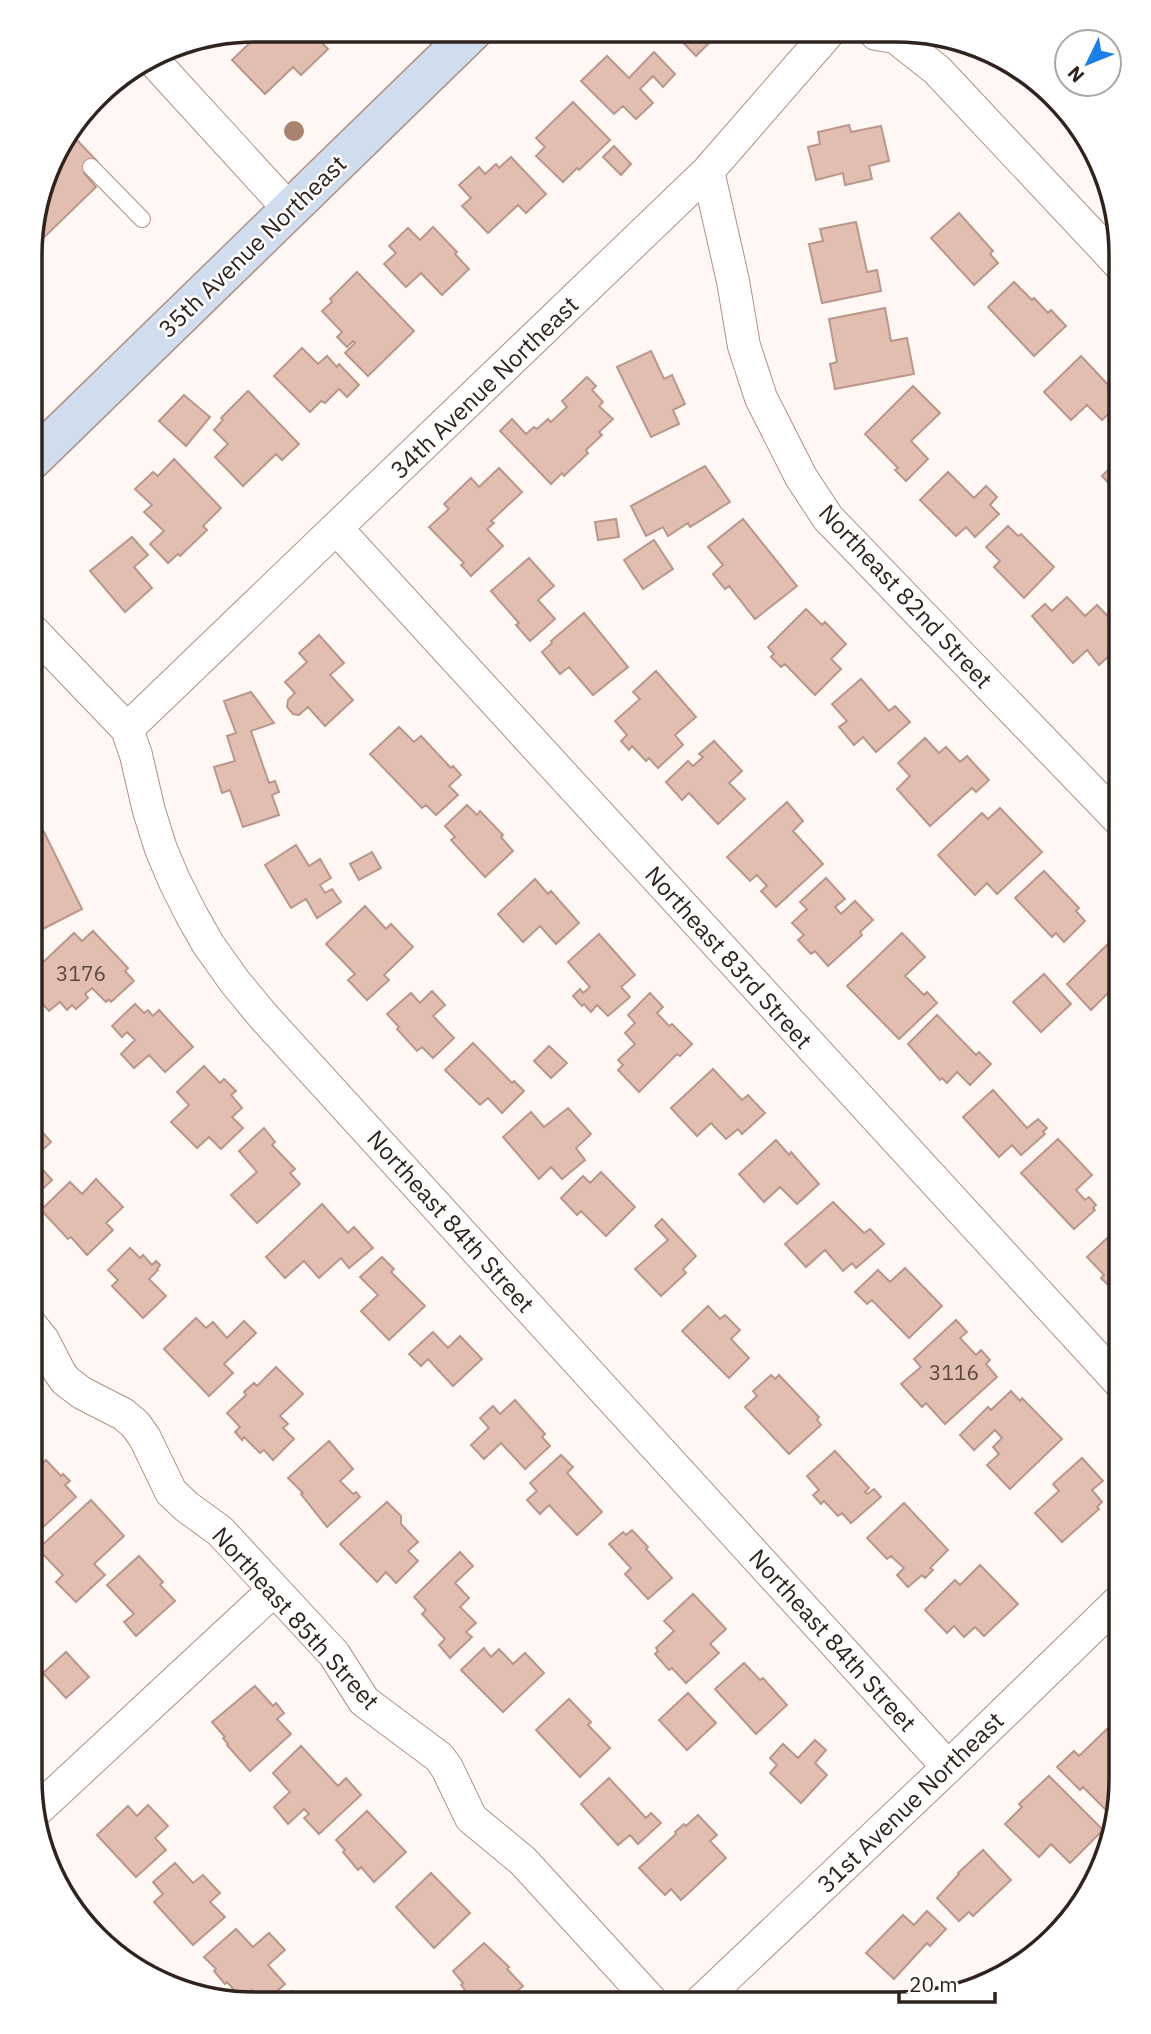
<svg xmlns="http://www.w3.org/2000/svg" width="1151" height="2034" viewBox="0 0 1151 2034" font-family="'IBM Plex Sans',sans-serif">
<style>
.building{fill:#e2beb0;stroke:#b9978a;stroke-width:2}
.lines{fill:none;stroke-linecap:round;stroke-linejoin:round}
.lane-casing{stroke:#b29083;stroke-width:18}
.street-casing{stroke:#b29083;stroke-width:34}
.secondary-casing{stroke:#b29083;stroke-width:41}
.lane{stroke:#fff;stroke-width:16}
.street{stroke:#fff;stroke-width:32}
.secondary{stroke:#cfddee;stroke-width:38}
.tree{fill:#a98370}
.labels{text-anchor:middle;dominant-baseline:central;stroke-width:5;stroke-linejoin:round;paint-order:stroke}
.number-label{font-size:21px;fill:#5c4a42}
.street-label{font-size:24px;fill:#30231d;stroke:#fff}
.rim{fill:none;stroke:#30231d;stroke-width:3.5}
</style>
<rect width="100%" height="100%" fill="#fff7f4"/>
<path class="building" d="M261 30H309L328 49 301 75 293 67 265 94 232 60 262 31Z
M673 32 708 33 714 38 696 56Z
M654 52 675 74 663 87 653 76 640 89 653 103 636 119 623 106 614 114 581 81 607 56 629 78Z
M573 102 610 140 579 170 577 168 563 182 536 156 545 147 536 138Z
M849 125 851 132 881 126 889 161 869 166 872 179 845 185 843 173 816 180 808 147 820 144 818 132Z
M72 135 97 161 84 173 96 187 32 249V226L53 155Z
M614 146 631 164 621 175 603 157Z
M511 157 546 194 526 213 518 205 488 233 462 206 471 198 459 185 479 167 485 174 496 164 499 168Z
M959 213 993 251 990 254 998 263 974 285 931 238Z
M856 222 867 272 877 270 881 291 822 303 809 244 823 241 820 229Z
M433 227 457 252 455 254 469 269 442 295 421 273 406 287 384 264 396 253 389 246 408 228 420 240Z
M357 272 414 331 368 376 345 353 355 343 353 341 347 347 337 337 342 332 322 311 332 302 330 299Z
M1014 282 1032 300 1034 298 1048 313 1051 310 1066 326 1034 356 988 307Z
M885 308 891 341 907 338 914 374 835 389 830 364 837 362 829 319Z
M302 348 318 364 327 356 337 367 339 364 359 385 347 397 339 389 325 403 321 401 310 412 274 376Z
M651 351 664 379 672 375 685 404 673 410 679 424 651 437 617 367Z
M1081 356 1112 389 1114 387 1121 394V402L1102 420 1087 405 1071 420 1044 392Z
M587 377 596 386 592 390 603 402 599 406 613 419 599 432 602 435 586 450 588 453 564 476 562 473 551 484 500 431 512 419 526 434 534 427 537 429 548 419 551 422 567 407 562 401Z
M913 386 940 413 911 441 928 459 906 481 895 470 898 468 865 434Z
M248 391 299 444 282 460 276 454 243 486 215 457 228 444 214 430 223 420 221 418Z
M184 395 210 417 186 446 159 421Z
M1121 457V497L1102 476Z
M174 459 221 508 203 526 207 530 180 556 178 554 168 563 150 544 164 531 144 512 152 505 135 489 153 472 158 476Z
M705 466 730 502 690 527 688 523 668 536 663 527 646 536 631 506Z
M499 468 522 492 491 521 494 523 487 529 503 546 471 576 461 565 464 563 429 527 449 509 444 504 471 478 479 487Z
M948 472 974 498 986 486 997 497 990 505 999 514 975 537 966 527 956 536 920 500Z
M616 519 619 537 598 540 595 522Z
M743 519 797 586 755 619 729 586 725 589 713 574 723 565 708 547Z
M1008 526 1018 536 1021 534 1054 567 1024 598 994 567 1000 561 986 547Z
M132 537 148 555 134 567 152 588 125 612 90 571Z
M654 540 673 569 643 589 624 560Z
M529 558 554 586 538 600 555 619 530 641 516 625 519 623 491 591Z
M1067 597 1085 616 1097 605 1121 630V645L1099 665 1087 650 1073 663 1032 616 1045 604 1052 611Z
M806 609 822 625 825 622 846 644 831 659 841 669 815 695 785 664 781 667 771 657 774 654 768 647Z
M584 613 628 667 593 695 569 667 560 674 542 652 552 643 551 641Z
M319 635 344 663 330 675 353 700 325 726 308 707 299 715 293 714 287 707 288 700 295 693 285 682 307 662 299 653Z
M656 671 696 717 675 735 683 745 658 768 649 758 646 761 632 746 629 750 621 741 627 735 615 721 640 699 633 692Z
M1121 676V695L1112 685Z
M861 679 889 711 895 706 910 722 876 752 863 737 854 745 839 727 847 721 832 704Z
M251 692 274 723 251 731 269 783 275 781 279 792 272 795 279 815 243 827 230 790 222 793 214 767 235 761 227 736 236 733 224 701Z
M399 727 414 742 421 736 451 768 453 766 461 775 449 786 458 795 436 815 426 805 422 808 370 754Z
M925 738 939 753 946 747 960 762 967 756 989 780 976 792 972 788 930 826 897 789 910 776 898 763Z
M714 741 742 771 729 783 745 799 718 824 689 793 682 800 666 782 688 761 693 766 703 757 699 754Z
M787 802 803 821 793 831 823 864 776 907 761 891 767 886 757 875 750 881 727 857Z
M467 805 477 815 480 811 503 835 501 837 513 851 485 877 451 840 455 837 445 826Z
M1000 808 1042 852 997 894 987 883 975 895 938 855 982 813 988 819Z
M44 832 82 909 31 935V851L33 849 31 838Z
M296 845 309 866 320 859 331 878 320 885 325 893 332 889 341 902 317 918 306 899 291 908 265 865Z
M372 852 381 868 359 880 350 864Z
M1044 871 1079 908 1076 911 1085 921 1064 942 1056 933 1052 937 1015 898Z
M826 878 845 899 835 907 841 914 855 901 873 920 860 932 862 935 828 966 815 951 811 954 798 940 804 935 792 923 807 909 800 902Z
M535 879 548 894 551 891 579 923 556 944 540 926 523 942 498 914Z
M365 906 386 929 391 924 413 947 384 975 389 980 367 1000 348 980 355 974 326 944Z
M93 931 128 968 125 971 134 981 111 1002 109 999 106 1002 92 988 85 994 88 998 76 1009 72 1005 67 1010 60 1002 49 1011 32 993 43 984 34 974 40 969 38 967 74 933 82 941Z
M902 933 925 957 905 976 924 995 927 992 937 1003 899 1039 847 986Z
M599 934 635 975 621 987 630 997 608 1016 597 1005 591 1012 584 1004 582 1006 573 996 580 989 583 993 590 987 568 962Z
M1109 943 1121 955V995L1119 993 1113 999 1108 993 1091 1010 1067 984Z
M1044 974 1071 1004 1041 1032 1013 1002Z
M432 991 445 1005 433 1016 454 1038 433 1058 422 1047 417 1051 397 1029 399 1027 387 1014 411 993 420 1003Z
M650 993 663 1007 657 1013 669 1026 672 1024 692 1044 680 1056 677 1054 639 1092 618 1070 623 1065 618 1060 635 1044 625 1033 635 1023 628 1015Z
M135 1004 144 1013 148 1010 153 1016 159 1010 193 1047 165 1072 149 1055 134 1068 121 1054 135 1040 127 1032 122 1037 112 1026Z
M937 1015 976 1055 979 1052 991 1064 970 1085 957 1072 947 1083 942 1078 940 1080 908 1044Z
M473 1043 512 1083 514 1081 524 1091 502 1113 488 1098 480 1105 445 1070Z
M549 1046 567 1063 551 1078 534 1061Z
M204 1066 220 1083 224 1079 236 1091 231 1095 242 1108 232 1117 243 1128 221 1149 209 1137 197 1148 171 1122 189 1105 177 1092Z
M713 1069 742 1100 748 1095 765 1113 742 1134 738 1129 726 1139 711 1123 697 1136 671 1108Z
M993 1090 1027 1128 1038 1119 1047 1128 1043 1132 1045 1134 1021 1155 1012 1145 999 1157 963 1117Z
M568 1108 591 1134 576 1148 585 1160 562 1179 551 1167 539 1179 503 1137 531 1112 544 1127Z
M31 1119 51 1142 33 1159 52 1180 31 1200Z
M264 1128 275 1142 272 1145 295 1169 290 1173 300 1184 257 1223 231 1195 257 1172 239 1151Z
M1058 1139 1092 1175 1076 1190 1085 1200 1089 1197 1096 1205 1093 1208 1095 1210 1074 1229 1021 1173Z
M776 1140 789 1155 791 1152 819 1184 797 1204 780 1187 764 1202 739 1174Z
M601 1172 635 1207 606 1236 581 1211 577 1215 561 1198 583 1176 590 1183Z
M96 1179 123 1207 106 1223 113 1230 87 1255 71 1237 68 1239 41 1210 70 1182 82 1194Z
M833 1202 864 1233 870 1229 884 1244 856 1268 852 1263 843 1271 825 1250 806 1267 785 1244Z
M322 1204 348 1233 354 1227 373 1248 349 1268 341 1258 319 1278 304 1261 285 1278 266 1257Z
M662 1219 696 1256 683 1269 686 1273 661 1296 635 1269 668 1240 655 1226Z
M1121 1225V1292L1114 1286 1112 1289 1101 1278 1104 1275 1087 1257Z
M130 1248 140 1258 143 1255 152 1265 156 1261 160 1265 157 1269 158 1270 149 1279 166 1296 143 1318 112 1286 118 1280 108 1270Z
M382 1257 394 1269 391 1272 425 1306 389 1340 361 1311 378 1295 360 1277Z
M905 1268 942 1306 909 1338 872 1300 867 1304 855 1292 878 1270 890 1282Z
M708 1306 720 1319 725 1315 740 1330 731 1339 749 1358 729 1378 682 1331Z
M196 1318 206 1328 213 1322 227 1338 244 1321 256 1333 224 1364 233 1373 209 1396 164 1349Z
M956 1320 967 1332 960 1338 976 1355 981 1350 990 1360 986 1364 997 1377 945 1424 926 1403 922 1407 901 1384 921 1367 914 1359Z
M433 1332 448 1348 460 1336 482 1359 453 1386 428 1359 421 1366 409 1354Z
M276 1367 303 1394 280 1416 288 1424 283 1428 294 1439 273 1460 264 1450 260 1453 244 1437 242 1440 235 1432 240 1427 227 1413 246 1395 244 1392 254 1383 257 1386Z
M771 1375 775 1379 779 1375 819 1417 817 1420 821 1425 789 1454 745 1407 757 1396 753 1391Z
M1011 1391 1020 1401 1022 1398 1062 1439 1010 1489 987 1465 999 1454 993 1447 1002 1438 995 1430 974 1450 960 1435 988 1407 991 1410Z
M515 1400 545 1434 542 1437 550 1446 525 1469 501 1443 484 1459 471 1445 489 1428 480 1418 493 1406 500 1414Z
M329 1441 353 1469 340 1481 353 1494 356 1492 360 1497 327 1527 301 1494 303 1493 288 1478Z
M835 1451 869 1488 865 1492 867 1494 874 1489 881 1497 851 1523 842 1513 838 1516 824 1501 821 1504 813 1495 819 1490 807 1476Z
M561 1455 573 1467 567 1473 602 1512 577 1535 549 1505 540 1514 527 1500 537 1491 530 1483Z
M1082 1458 1103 1481 1092 1490 1102 1502 1097 1507 1099 1509 1062 1542 1035 1513 1059 1491 1053 1484Z
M46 1460 61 1476 63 1474 70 1481 65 1485 76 1497 30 1539V1475Z
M91 1500 124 1536 94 1564 105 1575 76 1602 56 1582 63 1575 38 1549Z
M387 1502 401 1516V1524L418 1542 408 1551 418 1561 396 1583 386 1572 377 1582 340 1544Z
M904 1503 948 1550 930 1568 933 1570 925 1578 922 1575 908 1587 897 1575 904 1568 891 1556 887 1559 867 1538Z
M632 1530 648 1547 646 1549 672 1578 648 1599 625 1574 631 1568 609 1544 623 1532 626 1535Z
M460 1552 473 1566 455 1583 469 1598 460 1607 476 1623 466 1632 472 1637 450 1658 439 1645 445 1639 422 1614 426 1610 414 1597Z
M139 1556 163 1582 160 1585 175 1601 136 1636 124 1622 134 1614 107 1585Z
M980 1565 1018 1604 984 1636 975 1627 964 1637 954 1626 947 1633 925 1610 955 1580 960 1585Z
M693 1594 726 1629 710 1644 719 1653 686 1683 672 1668 669 1670 655 1654 658 1651 656 1648 674 1631 664 1621Z
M484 1648 491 1657 499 1649 513 1664 525 1653 544 1673 503 1712 461 1670Z
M66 1652 89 1677 66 1698 43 1673Z
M744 1663 760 1680 763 1678 787 1705 756 1734 715 1689Z
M255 1686 273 1706 276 1703 284 1713 277 1719 291 1734 250 1771 227 1745 228 1744 223 1738 225 1737 212 1722Z
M688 1693 716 1723 687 1750 659 1720Z
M569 1699 591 1722 588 1725 610 1748 580 1777 536 1730Z
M30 1714 37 1722 30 1728Z
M1110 1726 1121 1736V1794L1118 1804 1109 1813 1083 1787 1080 1790 1057 1767 1074 1751 1079 1756Z
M815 1740 826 1750 815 1763 827 1775 801 1803 770 1773 777 1765 770 1758 783 1744 798 1758Z
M301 1746 338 1786 346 1778 361 1795 319 1834 304 1818 309 1814 304 1809 288 1824 274 1807 290 1792 273 1773Z
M1049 1776 1103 1830 1070 1863 1051 1844 1039 1857 1005 1824 1022 1807 1019 1804Z
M609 1778 646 1818 651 1813 661 1823 638 1844 630 1835 618 1845 581 1804Z
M148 1805 168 1826 155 1838 166 1850 136 1877 97 1835 128 1806 137 1816Z
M367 1811 406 1852 374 1882 361 1867 358 1870 343 1852 345 1850 336 1840Z
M698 1815 717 1835 710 1841 726 1858 681 1900 671 1889 665 1895 639 1868 676 1834 675 1832 684 1824 686 1826Z
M983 1850 1011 1880 973 1916 969 1912 959 1921 937 1898 959 1874 958 1873Z
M175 1863 193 1883 203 1875 220 1893 210 1902 225 1917 193 1945 154 1902 163 1894 153 1882Z
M431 1873 470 1913 434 1948 396 1907Z
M927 1911 946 1929 930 1946 927 1943 894 1979 866 1953 903 1915 914 1925Z
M236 1929 253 1947 269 1933 285 1950 268 1965 285 1984 265 2002H262L252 1990 242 1999 227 1982 225 1984 214 1971 216 1969 204 1957Z
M484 1943 509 1967 507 1969 523 1986 513 1995 520 2003H459L455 1999 465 1990 461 1985 463 1983 453 1971Z
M292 1991 303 2002H280Z
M317 1995 324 2003H310Z"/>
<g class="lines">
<defs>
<path id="lane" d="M65 140 66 141
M91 167 142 219"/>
<path id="street" d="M876 34 895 37 937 70 1121 266
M151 58 290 210
M708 171 733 281 744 346 761 398 801 477 828 518 1121 822
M337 529 1121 1384
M31 629 127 729 136 755 149 811 161 849 174 880 191 914 208 944 235 982 264 1017 948 1767
M127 729 708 171 828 33
M30 1324 43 1340 60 1373 66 1381 82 1393 123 1414 135 1424 145 1438 171 1492 187 1507 220 1531 334 1654 364 1701 439 1757 447 1768 471 1818 523 1861 654 2004
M35 1812 274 1590
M698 2004 948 1767 1121 1599"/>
<path id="secondary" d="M31 461 473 31"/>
</defs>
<use href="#lane" class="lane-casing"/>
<use href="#street" class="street-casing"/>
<use href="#secondary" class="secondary-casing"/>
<use href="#lane" class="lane"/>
<use href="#street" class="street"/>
<use href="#secondary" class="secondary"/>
</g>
<circle class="tree" cx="294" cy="131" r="10"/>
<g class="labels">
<g class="number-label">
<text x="81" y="973">3176</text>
<text x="954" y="1372">3116</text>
</g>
<g class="street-label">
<text transform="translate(252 246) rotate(-44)">35th Avenue Northeast</text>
<text transform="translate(484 387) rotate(-44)">34th Avenue Northeast</text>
<text transform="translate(906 596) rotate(47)">Northeast 82nd Street</text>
<text transform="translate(729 957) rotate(48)">Northeast 83rd Street</text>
<text transform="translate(451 1221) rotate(48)">Northeast 84th Street</text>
<text transform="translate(296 1618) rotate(48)">Northeast 85th Street</text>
<text transform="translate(833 1640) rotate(48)">Northeast 84th Street</text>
<text transform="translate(910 1802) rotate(-44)">31st Avenue Northeast</text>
</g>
</g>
<path d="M0 0H1151V2034H0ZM255 42H896A213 213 0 0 1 1109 255V1779A213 213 0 0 1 896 1992H255A213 213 0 0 1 42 1779V255A213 213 0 0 1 255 42Z" fill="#fff" fill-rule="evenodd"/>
<path class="rim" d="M255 42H896A213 213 0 0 1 1109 255V1779A213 213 0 0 1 896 1992H255A213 213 0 0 1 42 1779V255A213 213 0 0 1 255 42Z"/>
<g transform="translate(1088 63) rotate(227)"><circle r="33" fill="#ffffff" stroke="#aca7a5" stroke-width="2"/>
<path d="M0-5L12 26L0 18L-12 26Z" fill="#1a7fe8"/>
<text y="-10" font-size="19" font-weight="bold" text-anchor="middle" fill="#30231d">N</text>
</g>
<path d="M899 1992v10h96v-10" fill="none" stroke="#30231d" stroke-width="3.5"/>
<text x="909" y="1992" font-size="21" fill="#30231d" stroke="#ffffff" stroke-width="5" paint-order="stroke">20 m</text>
</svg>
